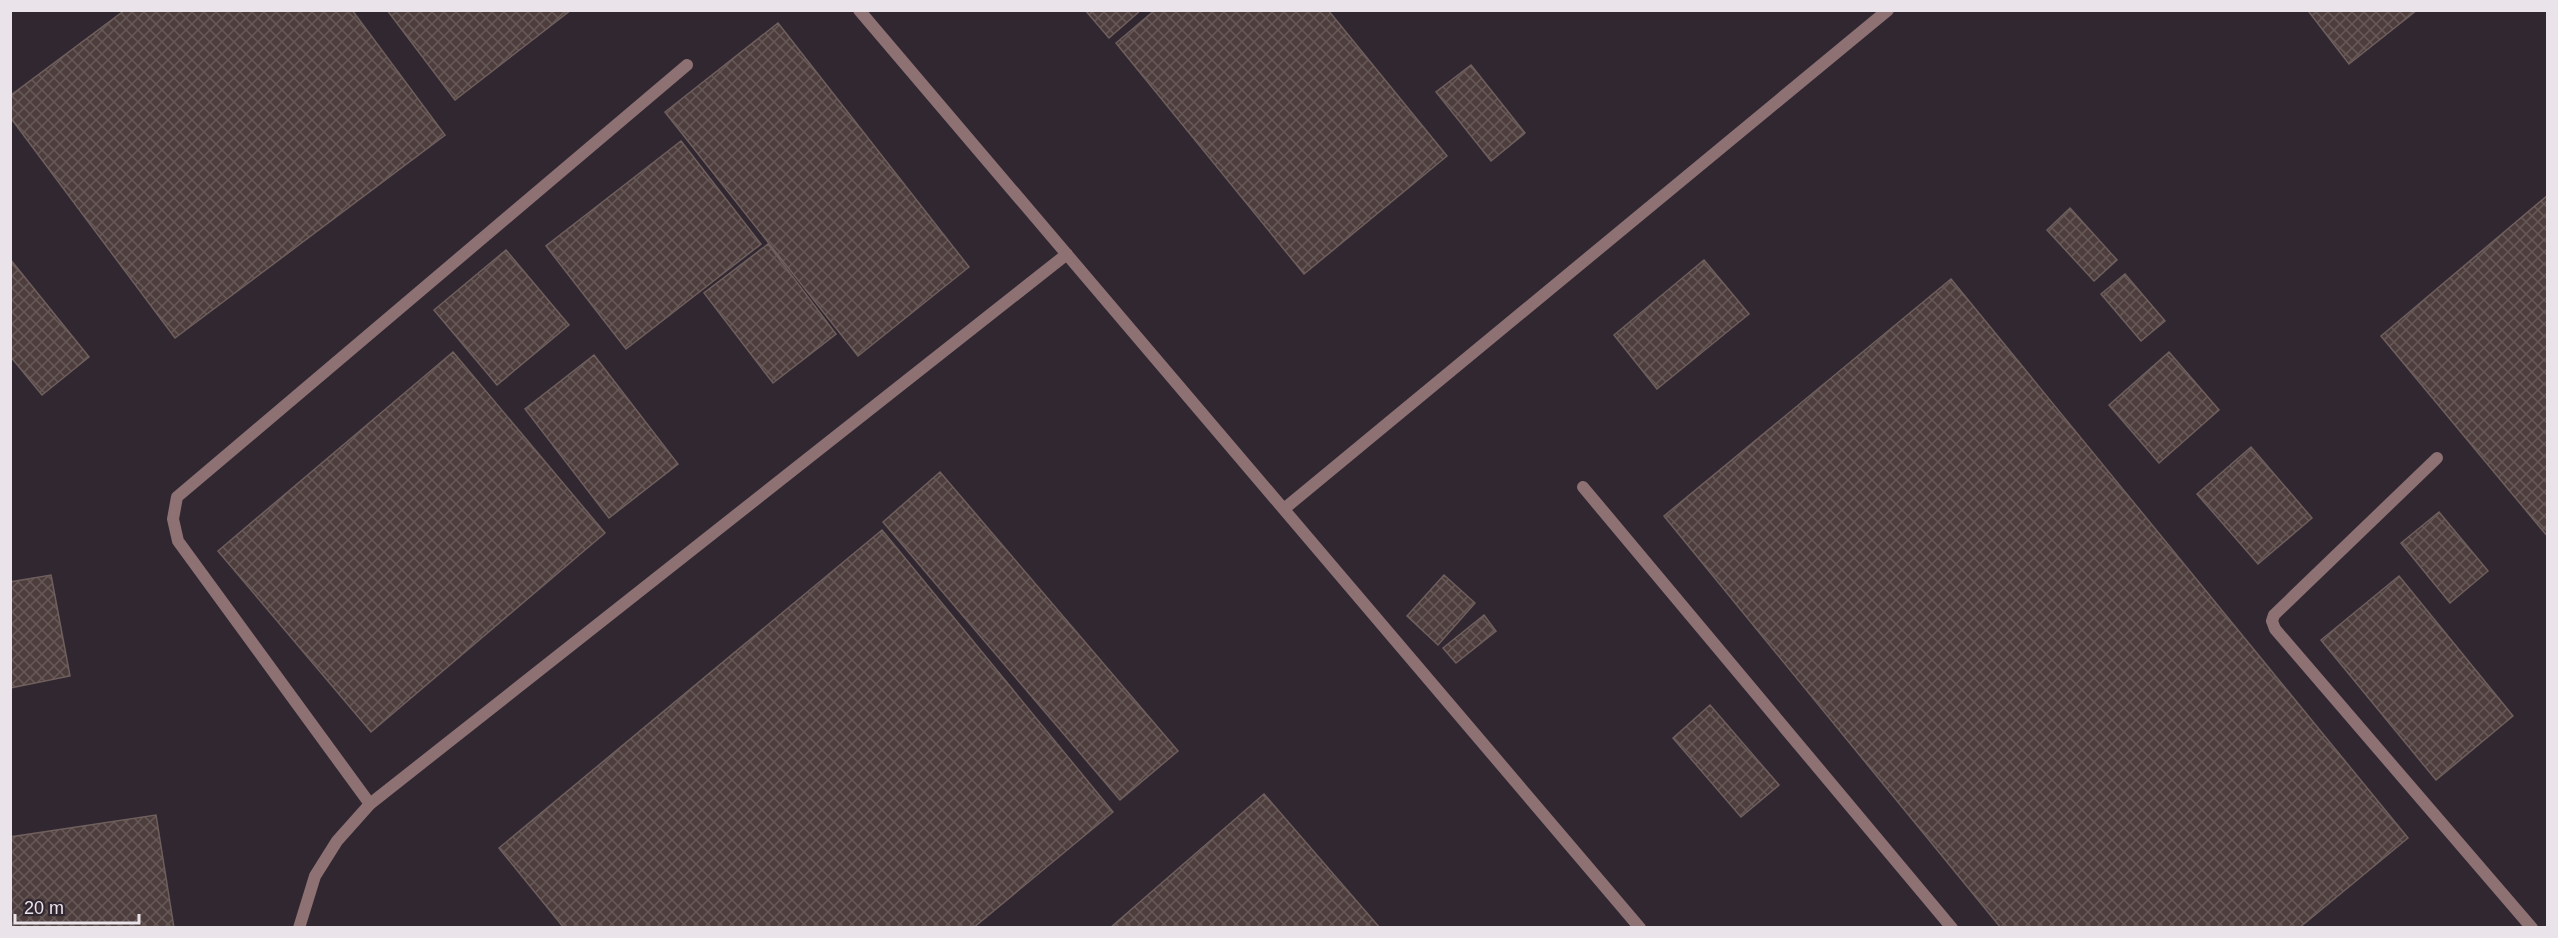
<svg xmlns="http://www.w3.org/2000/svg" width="2558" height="938" viewBox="0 0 2558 938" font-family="Helvetica,sans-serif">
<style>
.building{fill:url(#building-cross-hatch);stroke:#6f5f5d;stroke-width:1.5}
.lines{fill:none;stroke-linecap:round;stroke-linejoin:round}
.lane{stroke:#8d7173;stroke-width:12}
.street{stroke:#8d7173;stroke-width:12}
</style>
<defs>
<pattern id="building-cross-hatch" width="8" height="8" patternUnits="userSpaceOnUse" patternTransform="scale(1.5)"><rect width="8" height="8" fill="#4d3e3d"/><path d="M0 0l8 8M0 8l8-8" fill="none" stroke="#675a59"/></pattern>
</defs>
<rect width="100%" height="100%" fill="#312731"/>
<path class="building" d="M125 10H352L445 135 175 338 10 117V96Z
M387 10H571L455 100Z
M1085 10H1141L1109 38Z
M1155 10H1328L1447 156 1304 274 1116 43Z
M2312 10H2417L2349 64 2309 12Z
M778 23 969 267 858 356 665 112Z
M1471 65 1525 133 1491 161 1436 92Z
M681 141 761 244 626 349 546 246Z
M2548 195V537L2381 336Z
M2070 208 2117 260 2094 281 2047 230Z
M768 244 836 334 773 383 704 293Z
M506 250 569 325 497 385 434 310Z
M10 259 89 357 42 395 10 356Z
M1704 260 1749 314 1657 389 1614 335Z
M2125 274 2165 321 2141 341 2101 294Z
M1951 279 2408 838 2299 928H2001L1664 516Z
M453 352 605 533 371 732 218 551Z
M2169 352 2219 410 2159 463 2109 405Z
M594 355 678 464 609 518 525 409Z
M2251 447 2312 518 2258 564 2197 494Z
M940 472 1178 751 1120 800 883 522Z
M2439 512 2488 571 2450 603 2401 543Z
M882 530 1113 812 973 928H564L499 848Z
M51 575 70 676 10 688V582Z
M1444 575 1475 603 1438 645 1407 616Z
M2399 576 2513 716 2436 780 2321 640Z
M1484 615 1496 631 1456 663 1443 648Z
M1710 705 1779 785 1741 817 1673 738Z
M1264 794 1380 928H1110Z
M156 815 174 928H10V837Z"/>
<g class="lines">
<path class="lane" d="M2437 458 2274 615 2272 621 2275 629 2532 928
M1583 487 1952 928
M370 804 178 541 173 519 177 497 687 65"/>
<path class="street" d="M859 10 1640 928
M1284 509 1888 10
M299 928 315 876 337 841 370 804 1067 254"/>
</g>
<rect width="2558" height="938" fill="none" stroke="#eae3ea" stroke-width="24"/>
<path d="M15 914v9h124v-9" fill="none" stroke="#eae3ea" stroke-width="3"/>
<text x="24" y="914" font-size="18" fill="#eae3ea" stroke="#312731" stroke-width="4.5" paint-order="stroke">20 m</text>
</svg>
